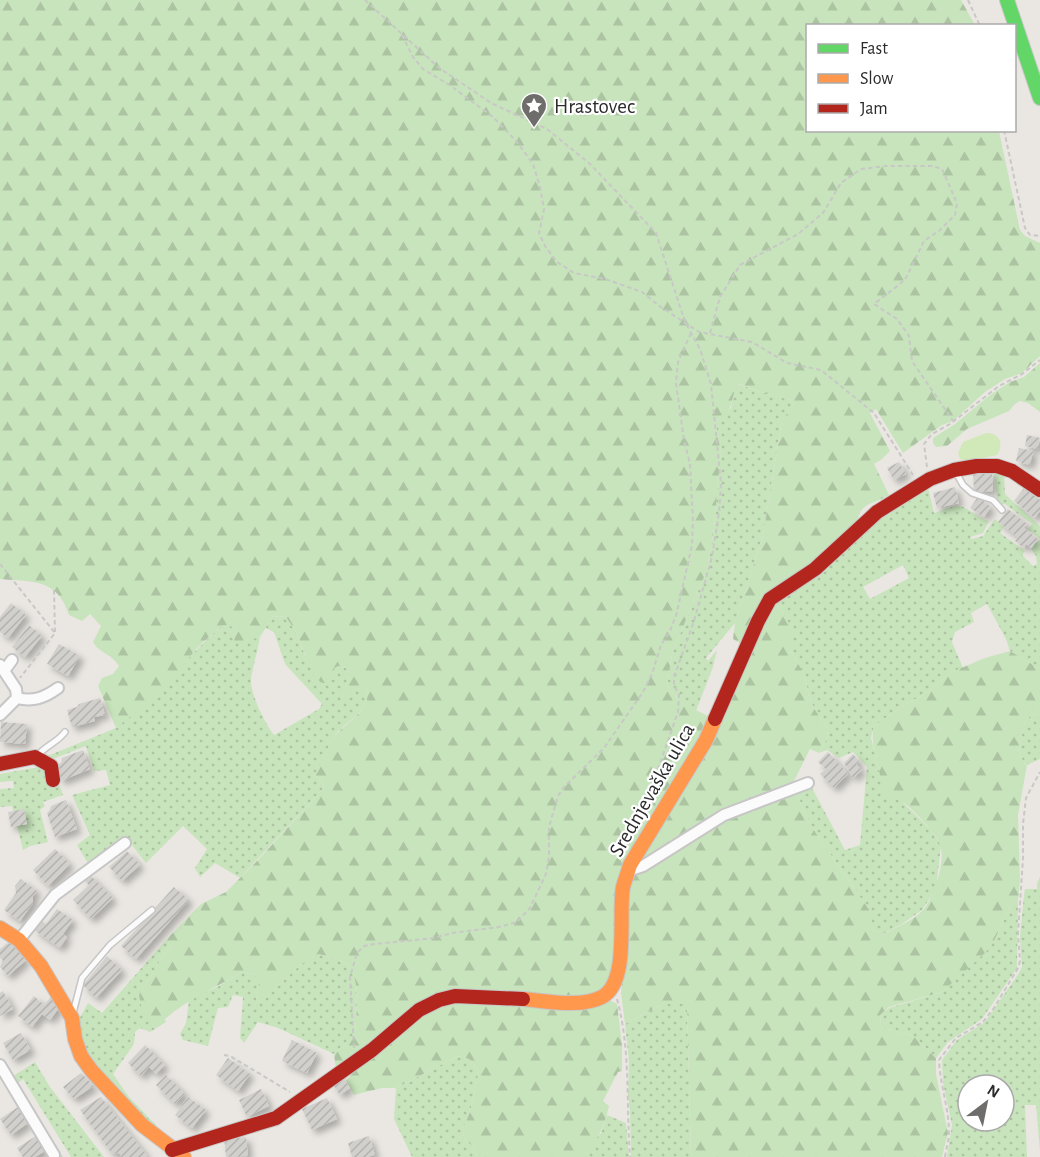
<svg xmlns="http://www.w3.org/2000/svg" width="1040" height="1157" viewBox="0 0 1040 1157" font-family="'Alegreya Sans',sans-serif">
<style>
.grass{fill:url(#grass-dots);fill-rule:evenodd}
.forest{fill:url(#forest-firs)}
.pitch{fill:#d1e8b9}
.building{fill:url(#building-hatch);filter:url(#shadow)}
.lines{fill:none;stroke-linecap:round;stroke-linejoin:round}
.lane-casing{stroke:#c7c6c6;stroke-width:8}
.street-casing{stroke:#c7c6c6;stroke-width:14}
.fast-casing{stroke:#c7c6c6;stroke-width:16}
.slow-casing{stroke:#c7c6c6;stroke-width:16}
.jam-casing{stroke:#c7c6c6;stroke-width:16}
.path{stroke:#c8c8c7;stroke-width:2;stroke-dasharray:4.5 3;stroke-linecap:butt}
.lane{stroke:#fcfbfb;stroke-width:5}
.street{stroke:#fcfbfb;stroke-width:10}
.fast{stroke:#63d668;stroke-width:14}
.slow{stroke:#ff974d;stroke-width:14}
.jam{stroke:#b3261e;stroke-width:14}
.labels{text-anchor:middle;dominant-baseline:central;stroke-width:4.5;stroke-linejoin:round;paint-order:stroke}
.poi-label{font-size:21px;fill:#2b2b2b;stroke:#fff;text-anchor:start}
.street-label{font-size:21px;fill:#2b2b2b;stroke:#fff}
</style>
<defs>
<pattern id="grass-dots" width="8" height="8" patternUnits="userSpaceOnUse" patternTransform="scale(1.5)"><rect width="8" height="8" fill="#c8e4bc"/><path d="M2 2h.1M6 6h.1" fill="none" stroke="#acc4a2" stroke-width="1.8" stroke-linecap="round"/></pattern>
<pattern id="forest-firs" width="22" height="20" patternUnits="userSpaceOnUse" patternTransform="scale(1.5)"><rect width="22" height="20" fill="#c8e4bc"/><path d="M5 1l3.5 6h-7zM16 11l3.5 6h-7z" fill="#acc4a2"/></pattern>
<pattern id="building-hatch" width="6" height="6" patternUnits="userSpaceOnUse" patternTransform="scale(1.5)"><rect width="6" height="6" fill="#d2d0cd"/><path d="M-1 1l2-2M0 6l6-6M5 7l2-2" fill="none" stroke="#b4b3b0"/></pattern>
<filter id="shadow"><feDropShadow dx="4.5" dy="4.5" stdDeviation="3" flood-color="#0004"/></filter>
</defs>
<rect width="100%" height="100%" fill="#eae7e2"/>
<path class="grass" d="M738 384C756 391 774 396 791 400L793 406 782 420 763 535 735 623 706 658 708 661 717 650 713 667 696 711 680 702 667 686 672 653 707 570 714 528 721 450 717 435 716 423 720 416 731 408 734 389Z
M994 473H1004L1005 494 1040 526V669L1010 651 1006 639 987 604 971 613 974 622 955 632 952 642 963 668 954 671 923 695 906 704 874 726 871 738 882 782 931 830 941 845 936 889 922 910 902 924 883 934 872 929V914L811 826 796 792 812 788 845 850 860 845 867 767 853 752 839 758 827 750 819 753 828 736 827 728 815 710 809 697 805 676 791 651 790 629 783 612 773 601 867 524 927 483 934 513C941 511 951 506 958 506 969 507 978 519 989 521L983 533 970 537 972 539 983 536 995 519 1004 527 1000 533 1025 551 1022 555 1033 566 1037 564 1036 556 1031 549 1040 539 1028 529 1032 524 1005 504 999 505 997 499ZM903 565 909 578 870 599 863 587Z
M273 616 286 617 295 630 305 655 333 669 338 666 346 668 350 674 342 698 356 689H366C374 711 343 722 334 737 327 749 322 763 315 775L324 784 322 790 240 878 215 863 200 877 195 868 207 849 183 826 146 863 125 836 89 865 77 845 90 835 72 795 110 785 106 770 94 771 86 746 45 762V757L116 728 221 626 230 625 236 631 234 641 260 637C258 651 253 665 251 679 250 694 265 723 274 735L319 709 322 704 285 664 274 632 265 628Z
M1040 710V759L1027 765 1021 758 1018 749C1026 731 1018 720 1040 710Z
M39 767 43 768 50 786 59 784 63 795 43 802 45 806 40 810 48 842 30 846 23 850 12 806 0 807V789L14 788 13 781 0 782V774Z
M1040 877V1152L1036 1105H1025L1027 1157H947L952 1125 943 1083 942 1060 957 1040 985 1022 1019 973 1022 967 1020 937 1024 895 1025 889H1037V883ZM968 1085H1004V1121H968Z
M1018 901 1017 968 982 1019 948 1042 936 1058 913 1036 881 1027 880 1015 889 1008 942 992 994 941 1012 903Z
M166 940 170 945 139 995 155 1029 150 1032 140 1028 135 1032 134 1044 113 1074 129 1097 156 1125 153 1129 88 1062 77 1023 88 1003 102 1013Z
M318 954C328 956 342 959 349 967 361 979 356 1018 355 1034L334 1054 278 1028 258 1022 244 1043 240 1038 243 997 233 995 228 1007 218 1008 208 1046 183 1040 180 1034 186 1023 189 1000 217 987 242 972 254 975 259 983 256 1000 261 1002 300 965Z
M687 1003 691 1157H631L630 1112 628 1094 629 1062 625 1024 663 1004Z
M458 1056 469 1059 479 1071 470 1112 462 1131 465 1140 474 1147 477 1157H412L394 1119 396 1088Z
M35 1062 50 1087 104 1157H71L23 1079 17 1084 63 1157H53L7 1080Z
M607 1115 626 1123 629 1157H579L601 1133Z"/>
<path class="forest" d="M0 0H961L975 25 808 26V130L999 131 1020 230 1025 236 1040 243V356L1022 373 1005 379 985 392 953 421 942 425 903 453 876 409 870 413 890 451 882 459 874 464 889 495C872 506 860 500 857 525L793 581 743 645 733 639 735 623 763 535 782 420 793 406 791 400C773 396 756 391 739 384 729 395 736 411 720 416L716 423 717 435 721 450 714 528 707 570 672 653 667 686 680 702 712 718 638 844 612 976C603 989 594 995 580 1001L450 995 336 1069 334 1054 355 1034C356 1018 361 979 349 967 342 959 328 956 318 954L300 965 261 1002 256 1000 259 983 254 975 242 972C216 988 188 999 165 1019L166 1022 155 1029 152 1023 144 1021 139 995 170 945 166 940 201 904 226 892 258 860 322 790 324 784 315 775 317 770C323 759 328 747 334 737 344 723 374 710 366 689H357L348 700 342 698 350 674 346 668 338 666 333 669 330 683H323L315 678 295 630 286 617 273 616 260 637 250 640 243 645 234 641 236 631 230 625 221 626 197 648 161 692 116 728 98 686 102 678 113 674 119 666C110 652 101 655 93 642L101 626 90 614 82 621 69 615C57 578 33 582 0 579Z
M1040 363V412L1028 403 1020 401 1015 404 1009 411 967 429 947 446 936 447 933 443V438L955 424 990 395 1010 382 1024 377Z
M773 601 783 612 791 629V651L805 676 809 697 815 710 827 728 828 736 819 753 810 749 791 787 738 806 658 855 635 863Z
M1010 651 1040 669V710C1018 720 1026 731 1018 749L1021 758 1027 765 1018 815 1020 880 1018 901 1012 903 994 941 986 952 942 992 889 1007 880 1015 881 1027 913 1036 936 1058V1074L948 1133 942 1157H691L687 1004H663L625 1024 621 993 628 881 636 874 712 825 740 812 796 792 811 826 872 914V929L884 934C896 927 913 921 923 910 934 897 946 861 940 845 937 835 927 826 921 819 911 809 903 798 887 798L880 791C884 769 868 749 874 726L906 704 923 695 954 671 985 658Z
M460 1000 588 1007 611 1001 617 1004 622 1045V1071L618 1072 603 1101 609 1106C604 1128 597 1144 579 1157H477L474 1147 465 1140 462 1131 470 1112 479 1071 469 1059 458 1056 396 1088H382L354 1095 346 1081 361 1063 424 1012Z"/>
<path class="pitch" d="M986 433C1000 433 1004 444 997 455L968 461 960 459 958 453 963 442Z"/>
<path class="building" d="M1027 435 1040 438 1037 449 1025 446Z
M1019 448 1033 451 1030 465 1016 461Z
M899 462 906 474 894 480 887 468Z
M992 471 993 491 974 492 973 472Z
M955 487 959 503 937 508 933 493Z
M1024 488 1040 500V511L1035 518 1014 501Z
M978 497 991 507 984 517 970 508Z
M1008 509 1027 524 1024 528 1038 539 1031 548 1026 544 1024 548 1015 541 1018 537 998 522Z
M11 603 26 615 8 638 0 632V617Z
M29 625 42 636 25 657 12 647Z
M59 644 80 656 68 676 47 664Z
M100 698 105 715 94 717 95 721 72 727 67 710 77 707 79 704Z
M1 722 27 724 25 744 0 742Z
M83 750 90 769 61 781 55 766 61 763 62 758Z
M828 752 848 774 834 788 820 774 826 769 818 762Z
M853 754 859 761 856 764 862 770 853 778 844 763Z
M66 800 77 829 55 837 47 813 50 810 51 806Z
M24 809 27 824 11 827 8 812Z
M55 849 70 864 48 886 33 870Z
M127 851 140 865 122 881 109 867Z
M89 874 113 898 91 919 73 900 89 885 84 880Z
M21 879 37 891 33 896V903L20 921 4 910 16 893 15 886Z
M174 887 189 900 136 959 121 946Z
M57 909 73 920 63 934 67 937 60 948 34 930 40 920 46 924Z
M10 941 26 960 8 976 0 967 3 960 0 958V949Z
M107 956 122 970 96 998 83 985Z
M3 991 13 1009 0 1016V993Z
M54 993 61 1005 50 1020 42 1014 32 1027 18 1016 34 996 44 1005Z
M21 1033 31 1050 13 1060 3 1043Z
M292 1040 317 1053 307 1073 282 1061Z
M145 1045 165 1065 156 1074 149 1067 141 1076 128 1063Z
M228 1058 250 1074 238 1091 216 1075Z
M81 1073 94 1086 74 1099 63 1087Z
M166 1075 185 1094 175 1104 156 1085Z
M342 1075 350 1088 340 1095 331 1081Z
M261 1089 269 1106 247 1117 239 1100Z
M101 1097 148 1157H122L119 1153 112 1154 80 1110Z
M188 1097 206 1110 192 1128 175 1115Z
M327 1098 337 1119 312 1130 302 1109Z
M18 1107 28 1123 11 1135 0 1119Z
M237 1134 238 1138 246 1137 248 1156 226 1157 224 1137Z
M36 1136 45 1151 35 1157H23L17 1148Z
M369 1136 375 1155 367 1157H352L348 1143Z"/>
<g class="lines">
<defs>
<path id="lane" d="M955 471 963 485 972 493 993 500 1002 510
M37 756C45 746 58 742 65 732
M73 1013 82 978 110 945 152 910"/>
<path id="street" d="M0 665 16 689 17 698 0 715
M4 671 12 660
M17 698C33 702 44 698 58 688
M628 871 643 866 724 815 808 783
M19 940 55 895 125 843
M0 1065 54 1155"/>
<path id="fast" d="M1007 0 1040 98"/>
<path id="slow" d="M0 928 19 940 41 966 72 1018 75 1039 81 1056 91 1070 142 1125 184 1157
M523 999C546 1001 581 1008 602 997 630 982 618 914 623 887 625 880 628 872 630 865L706 740 715 719"/>
<path id="jam" d="M715 719 758 621 770 599 815 569 877 512 930 479 954 470 977 466H997L1012 471 1040 490
M0 764 35 757 51 766 53 780
M172 1150 276 1118 372 1050 419 1010 439 1000 455 996 523 999"/>
</defs>
<use href="#lane" class="lane-casing"/>
<use href="#street" class="street-casing"/>
<use href="#fast" class="fast-casing"/>
<use href="#slow" class="slow-casing"/>
<use href="#jam" class="jam-casing"/>
<path class="path" d="M365 0 438 67 491 103 547 129 590 164 656 233 685 322 700 349 711 384 721 484 719 513 712 557 694 621 674 677V686L679 694 678 712 658 769 637 815 632 838
M968 0 980 26
M402 35 413 57 423 69 451 86 493 117 517 142 533 164 540 187 544 209 539 233 545 246 557 262 574 273 605 279 642 292 658 305 699 332 752 342 787 363 821 370 874 413 913 475
M1004 130 1025 228 1030 235 1040 236
M710 333 720 297 740 265 798 234 823 213 841 183 861 169 886 166H933L942 169 957 203 955 215 940 230 924 241 905 280 874 304 897 319 909 336 912 361 953 421
M927 467 924 444 932 434 950 424 999 386 1022 374 1040 360
M0 564 55 633 20 678
M54 590 55 633
M617 999C631 1050 626 1105 630 1157
M354 1048 350 977 357 953 364 946 374 944 434 938 452 933 499 927 517 922 530 908 546 874 549 856V827L558 796 564 787 604 748 643 692 652 674 661 645 669 633 676 616 692 545 693 521 690 464 684 440 676 383 678 362 691 333
M224 1055 230 1056 290 1092
M945 1157C946 1149 949 1141 949 1133 949 1108 940 1085 939 1060L956 1038 983 1022 994 1008 1018 968 1020 961 1018 934 1023 858V824L1026 798 1040 772"/>
<use href="#lane" class="lane"/>
<use href="#street" class="street"/>
<use href="#fast" class="fast"/>
<use href="#slow" class="slow"/>
<use href="#jam" class="jam"/>
</g>
<defs>
<symbol id="sight-pin" viewBox="-11 -11 22 30"><path d="M0 17L-7.5 6A9.5 9.5 0 1 1 7.5 6Z" fill="#6e6d6b" stroke="#fff"/><path d="M0-6L1.8-2.2L6-1.7L2.9 1.2L3.7 5.4L0 3.3L-3.7 5.4L-2.9 1.2L-6-1.7L-1.8-2.2Z" fill="#fff"/></symbol>
</defs>
<g fill-rule="evenodd">
<use href="#sight-pin" x="519" y="91" width="30" height="40"/>
</g>
<g class="labels">
<g class="poi-label">
<text x="554" y="106">Hrastovec</text>
</g>
<g class="street-label">
<text transform="translate(652 790) rotate(-60)">Srednjevaška ulica</text>
</g>
</g>
<rect x="806" y="24" width="210" height="108" fill="#ffffff" stroke="#aaaaaa" stroke-width="1.5"/>
<rect x="818" y="44" width="30" height="9" fill="#63d668" stroke="#aaaaaa" stroke-width="1.5"/>
<text x="860" y="54" font-size="18" fill="#2b2b2b">Fast</text>
<rect x="818" y="74" width="30" height="9" fill="#ff974d" stroke="#aaaaaa" stroke-width="1.5"/>
<text x="860" y="84" font-size="18" fill="#2b2b2b">Slow</text>
<rect x="818" y="104" width="30" height="9" fill="#b3261e" stroke="#aaaaaa" stroke-width="1.5"/>
<text x="860" y="114" font-size="18" fill="#2b2b2b">Jam</text>
<g transform="translate(986 1103) rotate(32)"><circle r="28" fill="#ffffff" stroke="#aaaaaa" stroke-width="1.5"/>
<path d="M0-4.5L10 22L0 15L-10 22Z" fill="#6e6d6b"/>
<text y="-9" font-size="16" font-weight="bold" text-anchor="middle" fill="#2b2b2b">N</text>
</g>
</svg>
